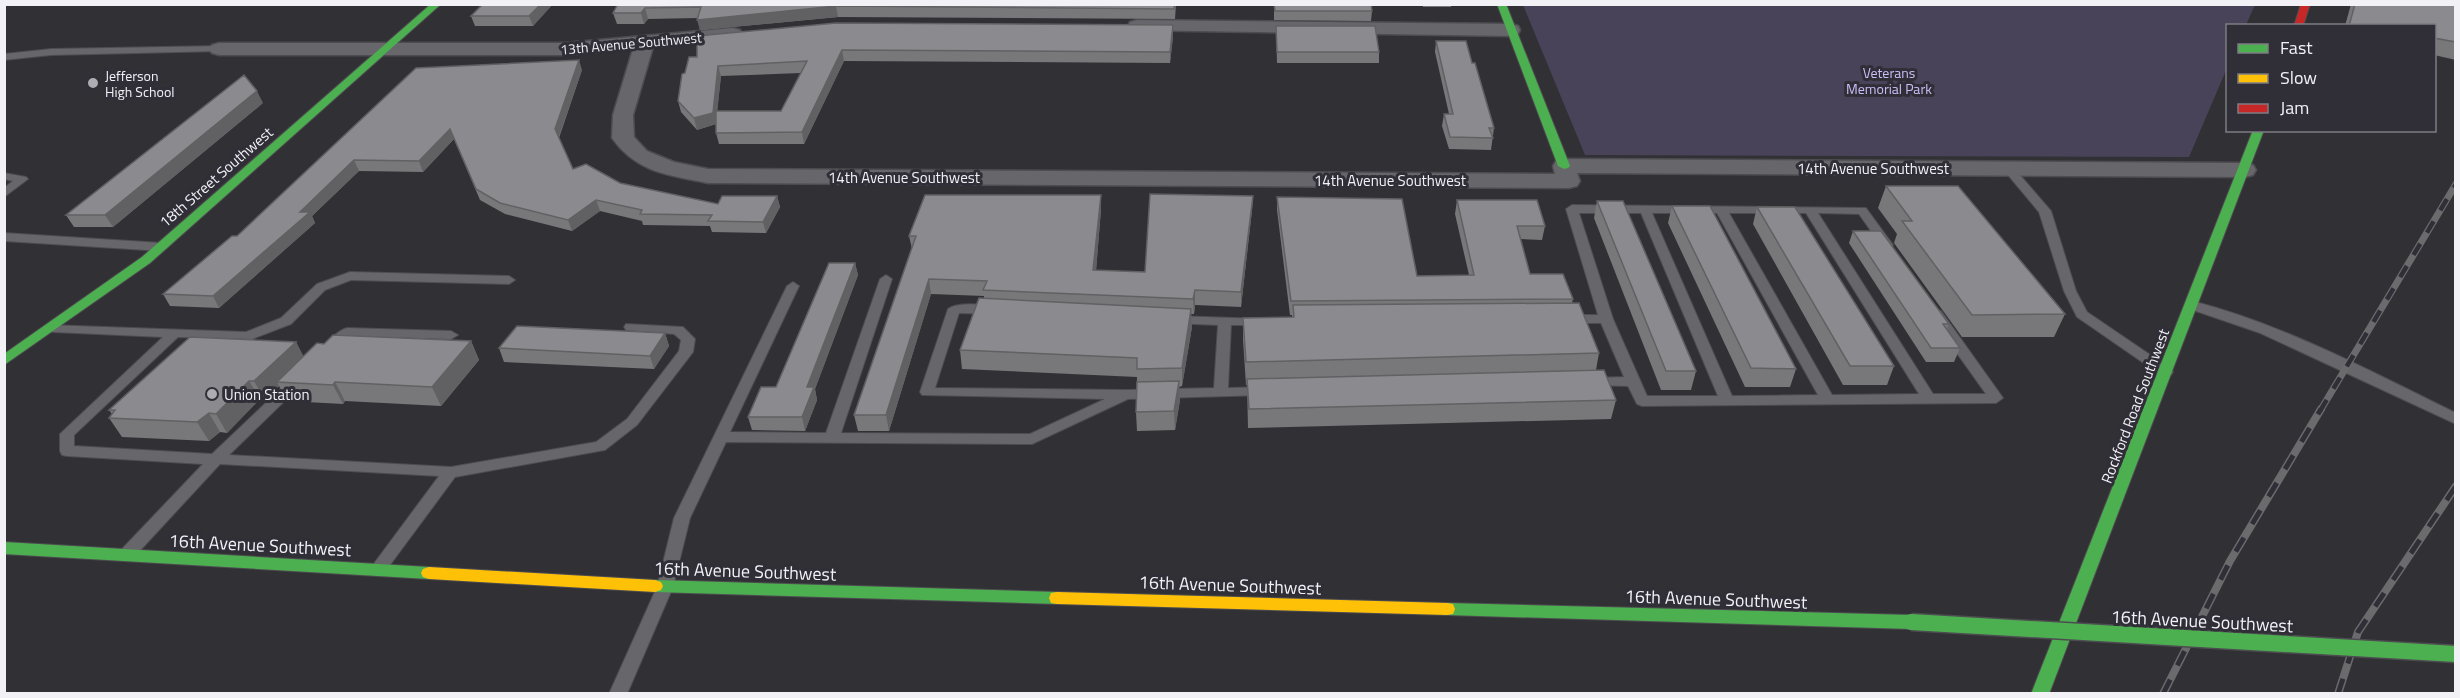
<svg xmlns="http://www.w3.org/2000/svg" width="2460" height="698" viewBox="0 0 2460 698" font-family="'Titillium Web',sans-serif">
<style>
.green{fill:#484358}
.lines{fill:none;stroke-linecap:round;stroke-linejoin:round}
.lane-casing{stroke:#4d4c50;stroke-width:2}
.street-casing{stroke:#4d4c50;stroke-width:3}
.fast-casing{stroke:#4d4c50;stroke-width:2}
.slow-casing{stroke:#4d4c50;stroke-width:2}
.jam-casing{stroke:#4d4c50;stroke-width:2}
.lane{fill:#67666b;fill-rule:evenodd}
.street{fill:#67666b;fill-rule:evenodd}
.fast{fill:#4caf50;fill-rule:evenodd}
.slow{fill:#ffc107;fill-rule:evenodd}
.jam{fill:#c62828;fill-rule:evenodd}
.rail-far1-casing{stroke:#6b6b6e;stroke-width:7}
.rail-casing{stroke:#6b6b6e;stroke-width:8}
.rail-far1{stroke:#302e37;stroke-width:4.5;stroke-dasharray:13;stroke-linecap:butt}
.rail{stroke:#302e37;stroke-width:5;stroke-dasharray:16;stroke-linecap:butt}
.fast-bridge-casing{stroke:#4d4c50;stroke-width:19;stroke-linecap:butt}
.fast-bridge{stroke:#4caf50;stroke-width:16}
.wall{fill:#78777a;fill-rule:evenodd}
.shaded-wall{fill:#616163}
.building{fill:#8b8a8e;stroke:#616163;stroke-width:1.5}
.poi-dot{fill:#aeadb2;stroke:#302e37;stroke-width:2}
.labels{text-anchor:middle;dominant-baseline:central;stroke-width:6;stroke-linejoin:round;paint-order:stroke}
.far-street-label{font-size:14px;fill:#f2f1f6;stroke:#302e37}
.far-park-label{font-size:14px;fill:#ccbdf9;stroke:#302e37}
.far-poi-label{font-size:14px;fill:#f2f1f6;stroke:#302e37;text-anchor:start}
.street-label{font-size:15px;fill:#f2f1f6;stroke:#302e37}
.poi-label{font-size:15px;fill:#f2f1f6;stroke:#302e37;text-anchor:start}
.near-street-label{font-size:18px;fill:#f2f1f6;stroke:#302e37}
</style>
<rect width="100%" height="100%" fill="#313035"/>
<path class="green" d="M1523 5H2255L2246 25 2228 26 2227 68 2189 157 1585 155Z"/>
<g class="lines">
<defs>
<path id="lane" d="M219 46 224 49 222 51 51 55 4 60V54L51 49Z
M2009 166 2013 167 2051 211 2076 291 2087 312 2171 369 2173 372 2171 375H2161L2077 317 2064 291 2039 212 2003 169Z
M4 173 26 177 28 179 4 197V188L13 181 4 179Z
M1572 205 1866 208 1893 245 1891 248H1883L1859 214 1818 213 1933 394H1986L1929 314 1936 310 1941 311 2003 398 1996 403 1642 406 1637 404 1628 386 1585 385 1583 382 1585 379 1590 378 1624 377 1601 323H1567L1560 319 1567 315H1598L1566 209ZM1579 213H1641L1718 396H1647L1613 319ZM1652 213H1717L1818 395 1732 396ZM1729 213H1806L1919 394 1832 395Z
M4 233 162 243 168 247 162 251 4 241Z
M350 272 509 276 515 280 509 284 351 280 325 290 291 324 252 339 178 337 74 435V446L212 454 290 380H300L302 383 300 386 229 455 451 467 596 442 627 419 679 351 681 340 674 334 626 330 624 327 626 324 683 327 695 339 693 352 637 425 605 450 455 477 384 573 378 575 372 573 370 569 439 476 220 464 134 557 128 559 122 557 120 553 122 549 203 464 67 456 62 455 60 451V434L163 337 53 332 46 328 48 325 246 332 281 318 317 284Z
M886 275 892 279 841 433 1030 434 1105 399 922 395 920 392 948 309C956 302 989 303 997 310L991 314 959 313 935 388 1126 390 1214 388 1218 325 1170 323 1168 320 1175 316 1265 319 1267 322 1265 325H1231L1228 388 1265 387 1272 391 1265 395 1128 399 1032 444 726 442 690 518 673 587 627 694H609L657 587 674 518 787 286 793 282 799 286 730 432 826 433 880 279Z
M2192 301C2283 324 2372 372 2456 413V424L2260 333 2187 308 2186 305 2187 302Z
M347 328 451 331 458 335 451 339 350 336 337 349H327L325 346C330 339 339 330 347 328Z"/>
<path id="street" d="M1137 20 1511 24 1518 26 1520 30 1518 34 1511 36 1130 30 1128 26 1130 22Z
M733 28 740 30 742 34 740 38 653 47 633 115 634 137 647 151 674 162 708 169 1555 174 1553 166 1556 161 1564 159 2245 163 2253 165 2256 170 2253 175 2245 177 1577 173 1580 181 1577 186 1569 188 708 183C669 175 637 173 612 138L613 115 633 49 565 55H219L212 53 209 49 212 45 219 43H565Z"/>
<path id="fast" d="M431 4H441L150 263 4 365V354L142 257Z
M1497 4H1506L1570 166 1568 168 1564 169 1558 166Z
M2253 130H2264L2049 694H2031Z
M4 542 429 567 435 569 437 573 435 577 429 579 4 554Z
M655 580 1057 592 1063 593 1065 598 1063 603 1057 604 655 592 649 590 647 586 649 582Z
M1447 603 1911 615 1917 617 1920 622 1917 627 1911 629 1447 615 1441 614 1439 609 1441 604Z"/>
<path id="slow" d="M429 567 655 580 661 582 663 586 661 590 655 592 429 579 423 577 421 573 423 569Z
M1057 592 1447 603 1453 604 1455 609 1453 614 1447 615 1057 604 1051 603 1049 598 1051 593Z"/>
<path id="jam" d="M2301 4H2310L2303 26H2294Z"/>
</defs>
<use href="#lane" class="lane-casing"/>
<use href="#street" class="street-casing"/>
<use href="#fast" class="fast-casing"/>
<use href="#slow" class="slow-casing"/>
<use href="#jam" class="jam-casing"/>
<use href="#lane" class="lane"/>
<use href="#street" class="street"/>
<use href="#fast" class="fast"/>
<use href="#slow" class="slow"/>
<use href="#jam" class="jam"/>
<defs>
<path id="rail-far1" d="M2320 411 2456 184"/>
<path id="rail" d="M2163 694 2230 561 2321 409
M2338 694 2358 632 2456 486"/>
</defs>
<use href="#rail-far1" class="rail-far1-casing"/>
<use href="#rail" class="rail-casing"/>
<use href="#rail-far1" class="rail-far1"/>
<use href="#rail" class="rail"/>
<defs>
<path id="fast-bridge" d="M1911 622 2456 654"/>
</defs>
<use href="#fast-bridge" class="fast-bridge-casing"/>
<use href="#fast-bridge" class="fast-bridge"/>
</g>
<path class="wall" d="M483 4H553L533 26H475L471 16Z
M618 4H1176L1175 19 838 17 700 30 698 18 648 19 644 24H617L613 13Z
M1274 4H1371L1372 11 1371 21 1274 20Z
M1423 4H1451V7H1423Z
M2351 4H2456V60L2434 55V26H2345Z
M1276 26 1379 52V63H1277Z
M1173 36 1170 63 844 61 804 144H719L716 133V124L697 130 681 112 678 101 689 57ZM801 73 781 111H717L721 76Z
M1436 41 1472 63 1494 128 1491 150 1449 149 1442 126 1444 114H1449L1435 52Z
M416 68 582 70 559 138 573 169 620 183 718 204 777 196 780 207 766 233 712 232 710 226 643 225 642 221 600 211 572 231 505 214 480 200 454 139 423 172 359 171 312 216 315 223 219 308 170 306 163 294 237 236Z
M263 103 113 227H74L66 215Z
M1886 186 2065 314 2054 337H1962L1894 243 1897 234 1878 208Z
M1253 196 1252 210 1241 307 1195 305 1194 314H1191L1192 327 1182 386 1179 387 1180 400 1175 430 1137 431 1136 412 1137 377 962 369 960 350 984 298V296L931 294 889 431H858L854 415 912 249 909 236 1101 209 1096 270 1145 272Z
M1277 197 1417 276 1469 275 1455 214 1457 200 1545 226 1542 240 1520 239 1530 274 1573 299 1572 303 1599 353 1596 370 1616 400 1611 419 1248 428 1247 385H1246L1243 340V318L1292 317V315H1290L1277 210Z
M1597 201 1696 371 1691 390H1661L1594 218Z
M1672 206 1796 369 1790 387H1745L1668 223Z
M1757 207 1894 366 1887 385H1843L1753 224Z
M1853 231 1949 324 1947 329 1960 348 1954 362H1926L1849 243Z
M855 263 858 275 815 389 817 400 805 431 752 430 748 417 776 387Z
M665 333 669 346 654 369 504 362 499 348Z
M471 341 479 360 441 406 345 401 343 404 287 401 279 386 265 400 260 399 227 433 220 432 209 441 122 437 109 418 112 414 109 410 296 342 303 356Z"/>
<path class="shaded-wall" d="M541 4H553L533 26 529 16Z
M836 6 838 17 700 30 697 20Z
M645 8 648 19 644 24 641 13Z
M1173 25V36L1170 63V52Z
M842 50 844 61 804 144 802 132Z
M579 60 582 70 558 139 555 129Z
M718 66 721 76 716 124 697 130 694 118Z
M257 91 263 103 113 227 105 215Z
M450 129 454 139 423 172 419 161Z
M354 160 359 171 312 216 315 223 219 308 213 296 300 212Z
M1101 195V209L1095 285 1093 270Z
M777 196 780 207 766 233 763 222Z
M1253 196 1252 210 1241 307V292Z
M596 200 600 211 572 231 568 220Z
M855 263 858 275 815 389 817 400 805 431 802 417 807 387Z
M929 279 931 294 889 431 886 415Z
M1195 290V305L1194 314 1193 299Z
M1191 309 1192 327 1182 386V368Z
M665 333 669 346 654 369 650 356Z
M471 341 479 360 441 406 432 387Z
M296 342 306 361 277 382 279 386 265 400 254 381Z
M249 381 260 399 227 433 216 414Z
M1179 381 1180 400 1175 430 1174 411Z
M335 382 345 401 343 404 333 385Z
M209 413 220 432 209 441 197 422Z"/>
<path class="building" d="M483 4H541L529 16H471Z
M618 4H1175L1174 9 836 6 697 20 701 7 645 8 641 13H613Z
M1274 4H1371L1372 11H1275Z
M2355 4H2456V42L2434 38V26H2349Z
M836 23 1173 25 1170 52 842 50 802 132 716 133V111H781L807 61 718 66 713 113 694 118 678 101 682 74 685 73 689 57H697V36Z
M1276 26H1375L1379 52H1277Z
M1436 41H1466L1472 63H1475L1494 128H1489L1493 138 1450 137 1444 114H1453Z
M579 60 555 129 573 169 586 164 620 183 718 204 722 196H777L763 222 708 221 712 215 640 214 642 210 596 200 568 220 500 203 476 189 450 129 419 161 354 160 300 212H310L213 296 163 294 232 236H237L416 68Z
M244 75 257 91 105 215H66Z
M1886 186H1958L2065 314 1972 315 1902 221H1912Z
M1150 194 1253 196 1241 292 1195 290 1193 299 983 290 987 281 929 279 886 415H854L916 236H909L925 195H1101L1093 270 1145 272Z
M1277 197 1402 199 1417 276 1474 275 1457 200H1537L1545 226H1517L1530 274H1563L1573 299 1291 301Z
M1597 201H1623L1696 371H1666Z
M1672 206H1710L1796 369 1751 368Z
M1757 207H1795L1894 366H1850Z
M1853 231H1881L1949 324H1943L1960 348H1931Z
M829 263H855L807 387H814L802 417H748L761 387H776Z
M979 298 1191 309 1182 368 1137 369V358L960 350Z
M1579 303 1599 353 1246 362 1243 318 1294 317 1293 305Z
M517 326 665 333 650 356 499 348Z
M333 335 471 341 432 387 335 382 333 385 277 382 317 343 324 344Z
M190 337 296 342 254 381H249L216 414 209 413 197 422 109 418 115 410H109Z
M1604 370 1616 400 1249 409 1247 379Z
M1179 381 1174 411 1136 412 1137 382Z"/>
<g class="poi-dot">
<circle cx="93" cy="83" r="6"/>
<circle cx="212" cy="394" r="6"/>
</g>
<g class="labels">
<g class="far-street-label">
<text transform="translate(631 43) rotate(-5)">13th Avenue Southwest</text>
</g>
<g class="far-park-label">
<text x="1889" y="72">Veterans<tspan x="1889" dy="16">Memorial Park</tspan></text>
</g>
<g class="far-poi-label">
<text x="105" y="75">Jefferson<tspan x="105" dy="16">High School</tspan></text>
</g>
<g class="street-label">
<text x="1873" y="168">14th Avenue Southwest</text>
<text transform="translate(216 177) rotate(-41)">18th Street Southwest</text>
<text x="904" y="177">14th Avenue Southwest</text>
<text x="1390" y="180">14th Avenue Southwest</text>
<text transform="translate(2135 406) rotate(-69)">Rockford Road Southwest</text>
</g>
<g class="poi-label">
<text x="224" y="394">Union Station</text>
</g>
<g class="near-street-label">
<text transform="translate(260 545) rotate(3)">16th Avenue Southwest</text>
<text transform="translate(745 571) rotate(2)">16th Avenue Southwest</text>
<text transform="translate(1230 585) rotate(2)">16th Avenue Southwest</text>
<text transform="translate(1716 599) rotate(2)">16th Avenue Southwest</text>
<text transform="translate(2202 621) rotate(3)">16th Avenue Southwest</text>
</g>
</g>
<rect width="2460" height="698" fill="none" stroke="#f2f1f6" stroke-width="12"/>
<rect x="2226" y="24" width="210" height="108" fill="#302e37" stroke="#7e7c83" stroke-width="1.5"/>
<rect x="2238" y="44" width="30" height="9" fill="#4caf50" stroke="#7e7c83" stroke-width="1.5"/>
<text x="2280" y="54" font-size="18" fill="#f2f1f6">Fast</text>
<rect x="2238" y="74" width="30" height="9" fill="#ffc107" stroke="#7e7c83" stroke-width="1.5"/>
<text x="2280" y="84" font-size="18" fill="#f2f1f6">Slow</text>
<rect x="2238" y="104" width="30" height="9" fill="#c62828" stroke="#7e7c83" stroke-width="1.5"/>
<text x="2280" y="114" font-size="18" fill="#f2f1f6">Jam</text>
</svg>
